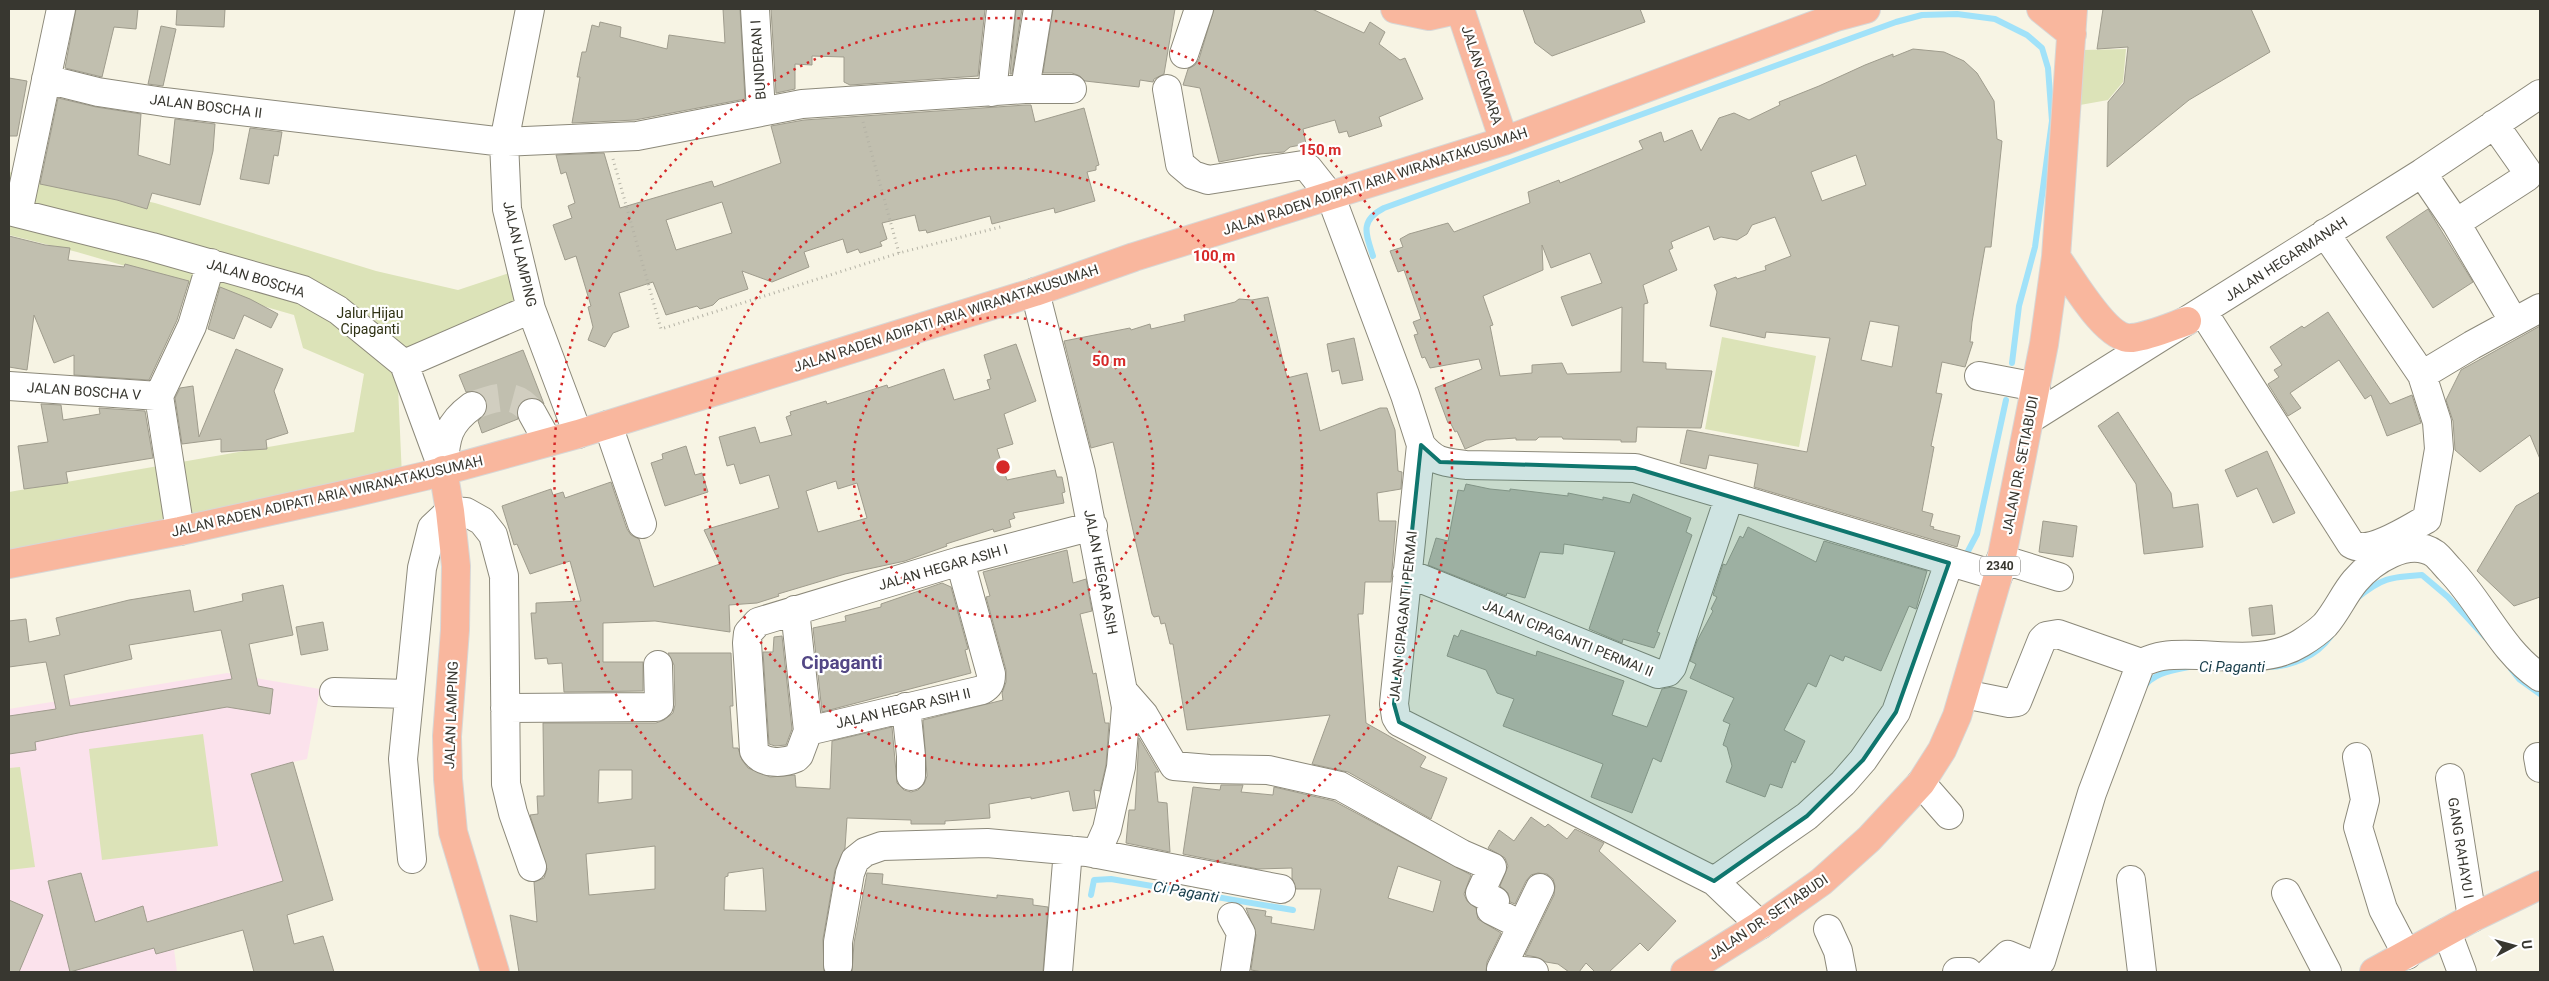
<svg xmlns="http://www.w3.org/2000/svg" width="2549" height="981" viewBox="0 0 2549 981" font-family="Roboto,sans-serif">
<style>
.education{fill:#fbe2ec}
.green{fill:#dce3b8}
.lines{fill:none;stroke-linecap:round;stroke-linejoin:round}
.stream{stroke:#a1e2f9;stroke-width:6}
.building{fill:#c1bfaf;stroke:#9f9c8d;fill-rule:evenodd}
.minor-tunnel{stroke:#d1cec0;stroke-width:28;stroke-dasharray:28 14;stroke-linecap:butt}
.minor-casing{stroke:#8c897a;stroke-width:30}
.major-casing{stroke:#d7d7d6;stroke-width:30}
.path{stroke:#b4b2a5;stroke-width:3;stroke-dasharray:1 4;stroke-linecap:butt}
.minor{stroke:#fff;stroke-width:28}
.major{stroke:#f9b79e;stroke-width:28}
.marked{fill:#0f766e;fill-opacity:0.2;stroke:#0f766e;stroke-width:4;stroke-linejoin:round}
.ring{fill:none;stroke:#d62828;stroke-width:2.5;stroke-dasharray:2.5 5}
.labels{text-anchor:middle;dominant-baseline:central;stroke-width:4.5;stroke-linejoin:round;paint-order:stroke}
.shield{fill:#fff;stroke:#74736e;stroke-width:1}
.shield-label{font-size:12px;font-weight:bold;fill:#383730}
.street-label{font-size:14px;fill:#383730;stroke:#fff}
.park-label{font-size:14px;fill:#2e3113;stroke:#fff}
.water-label{font-size:15px;font-style:italic;fill:#163c49;stroke:#fff}
.district-label{font-size:19px;font-weight:bold;fill:#534785;stroke:#fff}
.centre{fill:#d62828;stroke:#fff;stroke-width:2.5}
.ring-label{font-size:15px;text-anchor:middle;font-weight:bold;fill:#d62828;stroke:#fff;stroke-width:4.5;stroke-linejoin:round;paint-order:stroke}
</style>
<rect width="100%" height="100%" fill="#f7f4e4"/>
<path class="education" d="M227 673 320 689 307 759 293 762 333 900 174 949 177 972H9V709Z"/>
<path class="green" d="M2126 49 2123 82 2108 100 2080 105 2083 50Z
M9 172 155 203 376 271 458 290 515 271 520 307 397 364 402 477 9 556V492L354 432 364 374 303 348 294 315 77 252 9 235Z
M1722 337 1816 356 1799 447 1705 429Z
M203 734 218 846 102 860 89 749Z
M20 767 35 867 9 870V768Z"/>
<g class="lines">
<path class="stream" d="M1373 256C1366 234 1359 221 1384 208L1896 22 1922 15 1957 14 1995 19 2027 35 2042 48 2048 68 2052 121 2035 247 2019 306 2012 363
M1960 554 1967 553 1977 534 2006 400
M2356 599C2381 578 2390 577 2422 575L2448 597 2486 638
M2266 667C2291 667 2316 657 2331 636
M2511 669 2519 679 2540 694
M2143 689C2151 673 2174 670 2189 667
M1091 895 1094 880 1111 879 1293 910"/>
</g>
<path class="building" d="M76 9H138L136 29 114 27 102 77 65 68Z
M177 9H225L224 27 176 25Z
M723 9H740L745 99 635 120 572 123 580 77H577L582 52H586L592 25 599 27 600 22 621 27 620 37 667 49 669 35 725 43Z
M771 9H985L978 76 850 85 844 82V57L812 56V65L795 64V89L776 93Z
M1016 9H1022L1012 74H1010Z
M1053 9H1175L1164 74 1154 79 1153 82 1140 80 1139 87 1085 81 1080 76 1072 73H1043Z
M1214 9H1312L1364 33 1370 22 1385 32 1379 44 1400 60 1405 58 1423 99 1379 117 1382 126 1349 137 1347 131 1339 133 1335 120 1303 129 1306 144 1290 147 1284 152 1260 154 1219 162 1200 88 1183 85 1188 69 1195 65 1199 59Z
M1523 9H1640L1645 22 1552 56 1535 43Z
M2103 9H2251L2270 52 2189 100 2107 167 2108 102 2124 83 2128 47 2097 49Z
M161 26 176 29 163 86 148 84Z
M1913 49 1944 52 1964 61 1977 73 1994 101 1997 139 2002 141 1991 247H1985L1972 322 1970 342H1973L1965 367 1942 362 1936 393 1942 394 1931 446 1934 447 1922 511 1933 514 1930 526 1934 527 1933 529 1960 536 1957 547 1754 487 1758 464 1709 455 1706 469 1680 463 1687 430 1807 452 1830 338 1766 332 1765 338 1710 326 1717 292 1714 285 1736 277 1737 279 1766 270 1765 266 1791 256 1775 217 1752 225 1747 234 1737 240 1721 237 1714 240 1709 226 1671 242 1673 248 1669 250 1677 270 1643 285 1648 303 1644 304 1643 362 1666 363V369L1712 371 1701 428 1637 427 1636 442H1621V440L1563 439 1562 437H1539L1536 440H1516V438L1486 440 1465 449 1457 431 1455 432 1450 422 1448 423 1435 388 1482 369 1479 359 1430 368 1425 357 1422 358 1414 335 1418 334 1413 322 1421 319 1419 313 1404 270 1398 272 1390 251 1403 247 1400 239 1409 234 1448 223 1454 232 1530 203 1528 192 1559 180 1560 183 1643 149 1639 141 1661 132 1664 142 1692 130 1701 151 1719 118 1734 113 1749 120 1780 105 1779 102 1819 86 1865 65 1893 54V57ZM1856 155 1866 185 1822 201 1811 172ZM1542 245 1551 268 1590 253 1602 283 1561 297 1572 326 1622 307 1621 372 1567 374 1562 363 1532 365V373L1500 376 1490 326 1493 325 1483 296 1543 270ZM1870 321 1899 326 1892 367 1861 360Z
M9 78 27 81 17 136H9Z
M58 98 96 107 141 114 138 155 170 165 175 119 215 124 213 151 200 205 152 193 147 209 117 200 40 184Z
M1026 105H1031L1035 122 1084 108 1099 165 1096 166V170L1087 172 1095 201 1055 213 1054 208 992 224 990 216 927 233 926 230 919 231 915 215 882 223 887 239 880 242 882 246 860 253 858 249 847 253 843 239 804 252 809 267 772 282 742 271 748 289 719 299 713 305 700 309 697 306 666 315 653 282 619 293 629 327 613 333 605 347 588 340 593 327 588 307 591 306 576 256 565 260 553 225 572 218 568 206 575 203 566 172 561 174 556 155 604 153 620 208 712 181 714 187 781 163 771 126 804 120ZM722 202 732 233 676 250 666 220Z
M250 128 282 132 278 156 274 155 269 184 240 179Z
M2428 209 2473 282 2433 308 2386 237Z
M9 236 45 245 70 248 68 260 124 267 125 264 189 281 177 320 149 380 74 375V355L54 363 34 315 27 370 9 367Z
M220 287 250 299 278 314 271 328 244 315 234 339 208 329Z
M1268 297 1287 378 1307 373 1320 431 1380 408H1387L1395 430 1398 471 1402 472 1401 489 1377 493 1379 521H1396L1391 582H1365L1363 614H1358L1366 723 1426 757 1420 767 1447 778 1431 819 1348 772 1312 764 1330 715 1187 730 1173 644H1170L1165 623 1161 624 1159 616 1154 617 1152 614 1113 442 1091 448 1064 341 1130 328 1131 330 1150 324 1151 329 1185 321 1184 315 1235 302 1239 299 1252 300Z
M2328 312 2390 404 2412 395 2421 423 2387 436 2371 395 2365 399 2339 360 2290 393 2301 408 2288 416 2268 384 2279 377 2274 370 2282 365 2270 347 2302 326 2304 328Z
M2540 326V459L2530 435 2480 472 2455 450 2453 421 2446 400 2461 370Z
M1354 338 1363 380 1342 384 1339 370 1332 372 1327 344Z
M1016 344 1036 401 1004 414 1013 444 997 449 1007 480 1055 470 1057 477H1062L1065 492 1062 493 1064 503 1013 513 1015 518 1009 520 1011 527 994 532 993 529 946 544 947 546 905 561 845 574 778 594 779 596 757 603 729 605 730 632 655 621 603 623V662H643V691L564 692 562 663 548 664 547 658 535 659 531 613H536V603L581 601 570 561 530 574 517 544 514 545 502 506 551 489 553 495 563 492 565 498 611 482 627 529 631 535 639 539 654 587 720 564 704 530 779 508 769 475 740 484 734 464 727 466 719 437 755 427 760 443 792 435 786 417 791 415 790 412 826 401 827 404 887 385 888 388 944 369 954 400 990 389 987 380 991 379 984 355ZM836 481 838 489 857 483 867 518 818 532 806 491Z
M236 349 283 369 274 391 288 433 266 440 267 449 221 452V439L182 444 175 398 180 388 193 386 199 437Z
M523 350 544 404 533 397 525 399 518 405V419L482 433 478 421 486 412 487 403 484 397 478 392H466L459 375Z
M41 404 61 405 63 420 100 414 99 408 145 411 153 458 66 472 68 483 24 489 18 446 48 442Z
M2118 412 2171 493 2173 508 2198 504 2203 547 2144 554 2136 484 2098 426Z
M686 446 695 475 702 473 708 492 665 506 651 463 663 459 662 454Z
M2267 451 2295 513 2273 523 2257 488 2237 497 2225 470Z
M1466 484 1490 489 1510 491V489L1568 496V493L1603 500V497L1630 503 1633 494 1691 518 1686 532 1692 535 1657 632 1660 633 1654 648 1623 639 1622 643 1589 629 1615 552 1564 544 1563 554 1540 552 1525 598 1507 593 1506 596 1428 565 1436 538 1448 541 1458 490 1464 491Z
M2540 492V597L2514 606 2477 571 2516 506Z
M2043 521 2077 526 2073 557 2039 552Z
M1748 527 1816 562 1824 541 1927 571 1916 609 1909 606 1881 671 1845 656 1843 661 1830 655 1816 687 1808 683 1784 730 1805 741 1795 763 1792 761 1782 788 1770 784 1765 797 1726 782 1732 766 1727 747 1723 745 1730 724 1723 721 1734 698 1690 678 1696 664 1690 661 1697 641 1713 611 1711 609 1717 597 1713 595 1723 564 1726 565 1740 536 1743 538Z
M1067 550 1073 583 1086 579 1092 611 1080 614 1093 674 1096 673 1105 723H1109L1106 765 1100 791 1094 790 1096 808 1073 811 1069 791 1031 799V797L989 804 990 818 945 821V824H911V820L847 818 845 848 835 870 823 939 824 972H519L510 915 537 922 534 882 544 878 547 869 530 815 538 814 537 796H544L543 723H656L664 720 673 713 675 705 674 665 668 653H731L733 706H730L733 748H738L742 760 748 768 770 777 795 775 796 787 830 789 832 741 892 727 897 783 904 790 911 792 918 790 924 784 927 776 923 720 1003 700 1002 693 1006 682V670L986 597 990 596 983 572ZM599 770H632V799L598 803ZM655 846V889L589 895 586 854ZM763 868 766 911 724 910 725 877 728 876V873Z
M942 583 951 587 968 649 965 650 971 673 822 712 813 628 846 621 845 616 881 607V604Z
M283 585 293 635 249 644 258 686 273 689 270 714 227 707 78 733 35 742 36 750 9 754V716L56 709 46 662 9 667V621L26 619 29 642 60 635 56 618 129 600 190 590 194 612 243 601 242 594ZM221 630 232 679 70 706 64 675 132 659 129 645Z
M2272 605 2275 634 2252 636 2249 608Z
M323 622 328 650 301 655 296 627Z
M1461 630 1536 656 1537 651 1624 681 1612 715 1647 727 1662 689 1672 687 1687 691 1661 762 1653 758 1632 813 1591 797 1603 764 1503 726 1514 699 1497 693 1486 670 1447 656 1454 635 1458 637Z
M782 636 792 729 786 745 775 746 769 744 763 652H773L774 637Z
M1139 738 1159 772H1155L1158 802 1167 803 1170 852 1126 843 1129 810H1135Z
M293 762 333 900 287 915 294 944 323 936 334 972H254L243 930 156 954 154 948 70 972 48 881 81 873 95 922 143 906 147 922 283 881 251 774Z
M1221 785H1243L1241 792 1273 795 1274 787 1334 801 1471 875 1464 894 1467 901 1476 908 1478 919 1501 933 1487 962 1486 972H1263L1251 970 1256 935 1246 908 1266 911 1265 916 1272 917 1271 923 1314 930 1321 889H1296L1292 878V868L1258 869 1183 854 1193 787 1220 790ZM1398 866 1441 881 1433 912 1388 898Z
M1531 817 1545 827 1548 824 1567 839 1575 829 1604 843 1599 851 1676 921 1648 951 1640 943 1609 972H1595L1586 963 1579 972H1569L1558 964 1546 962 1536 957 1525 955 1554 895 1555 886 1553 879 1547 874 1538 873 1531 875 1526 881 1515 904 1510 902 1508 893 1500 886 1508 866 1505 858 1488 848 1499 830 1514 841Z
M867 873 883 874 882 884 997 898V895L1033 899V905L1048 907 1043 972H852L854 943Z
M9 900 43 915 19 972H9Z"/>
<g class="lines">
<path class="minor-tunnel" d="M472 406C495 397 515 390 532 413"/>
<defs>
<path id="minor" d="M530 9 504 142 507 209 531 309 578 434
M755 9 761 112
M1184 54 1199 9
M46 79 98 92 164 102 504 142 637 136 802 104 1025 89H1072
M1025 89 1038 9
M1167 89 1180 164 1193 175 1208 180 1303 165 1308 168 1331 197 1405 395 1421 445 1394 704 1396 717 1399 722 1714 881 1760 925
M992 92 1001 9
M2422 173 2456 223 2514 322
M9 211 152 247 303 290 338 310 404 364 443 470
M18 213 61 9
M2456 223 2527 177V171L2494 124
M1035 292 1081 472 1126 707 1121 767 1107 829 1096 854
M2203 312 2351 544C2370 556 2409 528 2427 519L2439 449 2437 422 2422 375 2325 233
M404 364 531 309
M2422 375 2472 345 2540 308
M1979 376 2036 387
M9 386 159 396
M159 396 192 326 211 263
M159 396 180 531
M532 413 548 442
M2030 419 2422 173 2540 94
M608 425 642 524
M1421 445C1436 463 1444 462 1466 465L1635 468 1998 576
M443 469C446 439 446 425 472 406
M2001 559 2059 577
M1407 573 1658 674 1668 672 1672 667 1729 498
M795 610 808 731 799 755 796 758C782 764 762 764 754 751L747 643 748 633 758 622 960 561 1093 526
M1123 691 1144 715 1174 766 1209 769 1268 770 1340 786 1462 854 1492 867 1480 893 1495 901 1491 910 1521 925
M334 692 409 694
M1964 694 2009 703 2017 702 2042 640 2046 636 2058 634 2141 663
M906 707 911 756V776
M505 708 656 707 659 705 658 665
M808 731 982 690C989 686 991 683 991 674L960 561
M2357 757 2365 800 2358 827 2383 909 2407 955
M2538 757 2540 768
M2450 778 2472 918
M1921 783 1949 815
M412 859 403 759 422 568 432 528 450 511 466 512 482 521 493 535 504 576 506 784 513 813 532 867
M2131 880 2142 972
M1714 881 1807 816 1843 783 1863 760 1896 712 1949 563
M2286 893 2327 972
M1232 917 1241 933 1235 972
M1828 929 1838 951 1842 972
M2447 932 2462 972
M838 965V942L850 873 855 860 865 852 882 846 987 843 1087 852 1281 889
M1058 972 1068 850
M1534 972 1501 969 1540 888
M1957 972H1968
M1990 972 2008 955 2030 964 2037 965 2041 961 2092 793 2141 663C2148 660 2156 657 2163 656 2207 650 2261 668 2301 643 2309 638 2319 631 2325 625 2337 611 2344 594 2355 581 2372 561 2409 536 2435 554 2440 558 2445 565 2450 570 2482 603 2501 651 2540 677"/>
<path id="major" d="M1395 9 1429 16 1460 9 1504 141
M2041 9 2072 34
M2056 257C2071 277 2106 341 2132 338 2150 336 2170 327 2187 321
M443 470 450 511 456 566 455 630 447 736 448 779 453 832 495 972
M9 564 180 531 348 494 425 476 578 434 1035 292 1134 257 1504 141 1836 17 1866 9
M1685 972 1760 925 1821 882 1869 839 1921 783 1942 750 1957 716 1998 576 2044 344 2056 257 2073 9
M2374 972 2472 918 2540 885"/>
</defs>
<use href="#minor" class="minor-casing"/>
<use href="#major" class="major-casing"/>
<path class="path" d="M863 122 899 253
M613 159 661 329 899 253 1004 226"/>
<use href="#minor" class="minor"/>
<use href="#major" class="major"/>
</g>
<path class="marked" d="M1421 445 1440 462 1635 468 1949 563 1896 712 1863 760 1807 816 1714 881 1399 722 1394 704Z"/>
<g class="ring">
<circle cx="1003" cy="467" r="150"/>
<circle cx="1003" cy="467" r="299"/>
<circle cx="1003" cy="467" r="449"/>
</g>
<g class="labels">
<rect class="shield" x="1980" y="556.5" width="40" height="19" rx="4"/>
<g class="shield-label">
<text x="2000" y="566">2340</text>
</g>
<g class="street-label">
<text transform="translate(758 60) rotate(-94)">BUNDERAN I</text>
<text transform="translate(1482 75) rotate(72)">JALAN CEMARA</text>
<text transform="translate(206 106) rotate(7)">JALAN BOSCHA II</text>
<text transform="translate(1375 181) rotate(-18)">JALAN RADEN ADIPATI ARIA WIRANATAKUSUMAH</text>
<text transform="translate(520 254) rotate(77)">JALAN LAMPING</text>
<text transform="translate(2286 259) rotate(-33)">JALAN HEGARMANAH</text>
<text transform="translate(256 278) rotate(17)">JALAN BOSCHA</text>
<text transform="translate(946 318) rotate(-18)">JALAN RADEN ADIPATI ARIA WIRANATAKUSUMAH</text>
<text transform="translate(84 391) rotate(4)">JALAN BOSCHA V</text>
<text transform="translate(2020 465) rotate(-79)">JALAN DR. SETIABUDI</text>
<text transform="translate(327 496) rotate(-13)">JALAN RADEN ADIPATI ARIA WIRANATAKUSUMAH</text>
<text transform="translate(943 567) rotate(-16)">JALAN HEGAR ASIH I</text>
<text transform="translate(1101 572) rotate(79)">JALAN HEGAR ASIH</text>
<text transform="translate(1403 616) rotate(-84)">JALAN CIPAGANTI PERMAI</text>
<text transform="translate(1568 638) rotate(22)">JALAN CIPAGANTI PERMAI II</text>
<text transform="translate(903 708) rotate(-13)">JALAN HEGAR ASIH II</text>
<text transform="translate(451 715) rotate(-88)">JALAN LAMPING</text>
<text transform="translate(2461 848) rotate(81)">GANG RAHAYU I</text>
<text transform="translate(1768 917) rotate(-34)">JALAN DR. SETIABUDI</text>
</g>
<g class="park-label">
<text x="370" y="313">Jalur Hijau<tspan x="370" dy="16">Cipaganti</tspan></text>
</g>
<g class="water-label">
<text x="2232" y="667">Ci Paganti</text>
<text transform="translate(1186 892) rotate(10)">Ci Paganti</text>
</g>
<g class="district-label">
<text x="842" y="662">Cipaganti</text>
</g>
</g>
<circle cx="1003" cy="467" r="8" class="centre"/>
<g class="ring-label">
<text x="1320" y="155">150 m</text>
<text x="1214" y="261">100 m</text>
<text x="1109" y="366">50 m</text>
</g>
<rect width="2549" height="981" fill="none" stroke="#383730" stroke-width="20"/>
<g transform="translate(2514 946) rotate(84)" stroke="#ffffff" stroke-width="4" paint-order="stroke">
<path d="M0-4L9 19L0 12L-9 19Z" fill="#383730"/>
<text y="-8" font-size="14" font-weight="bold" text-anchor="middle" fill="#383730">U</text>
</g>
</svg>
